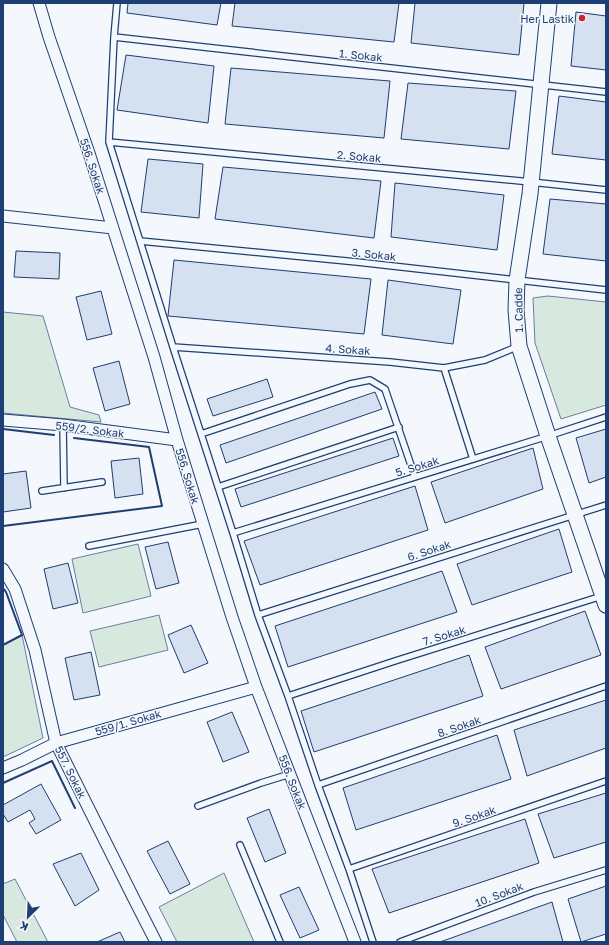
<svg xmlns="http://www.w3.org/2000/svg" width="609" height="945" viewBox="0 0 609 945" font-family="'Golos Text',sans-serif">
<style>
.green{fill:#d7e8df;stroke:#687fa3}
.building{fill:#d5e0f0;stroke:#1d3f73}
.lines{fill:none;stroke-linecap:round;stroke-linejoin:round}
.lane-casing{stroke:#1d3f73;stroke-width:8}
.street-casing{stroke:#1d3f73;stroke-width:13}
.secondary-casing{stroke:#1d3f73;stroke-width:17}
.lane{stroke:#f4f7fb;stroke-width:5.5}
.street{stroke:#f4f7fb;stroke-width:11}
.secondary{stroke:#f4f7fb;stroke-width:15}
.wall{stroke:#1d3f73;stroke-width:2}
.poi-dot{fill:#c62828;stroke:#f4f7fb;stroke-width:1.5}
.labels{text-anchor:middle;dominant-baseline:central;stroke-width:3;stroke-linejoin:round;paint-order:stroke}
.poi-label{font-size:11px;fill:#1d3f73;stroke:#f4f7fb;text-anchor:end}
.street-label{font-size:11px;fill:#1d3f73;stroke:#f4f7fb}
</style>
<rect width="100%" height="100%" fill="#f4f7fb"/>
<path class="green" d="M548 296 606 302V405L561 419 535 343 533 298Z
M3 312 43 316 70 407 99 415 101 422 3 413Z
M138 544 151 596 83 613 72 559Z
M159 615 168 650 99 667 90 631Z
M22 635 43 738 3 757V645Z
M224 873 254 942H177L159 907Z
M15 879 48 942H17L3 915V884Z"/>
<path class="building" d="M128 3H221L217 25 127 13Z
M235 3H399L394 42 232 26Z
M415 3H524L519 55 411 43Z
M576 12 606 16V70L571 66Z
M126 55 214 66 208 123 117 110Z
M231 68 390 81 384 138 225 124Z
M408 83 516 91 509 149 401 139Z
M559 96 606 102V160L552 154Z
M148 159 203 164 199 218 141 212Z
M223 167 381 181 374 238 215 219Z
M395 183 504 195 497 250 391 237Z
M550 199 606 204V261L543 254Z
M16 251 60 253 59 279 14 277Z
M174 260 371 279 364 334 168 316Z
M388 280 461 290 453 344 382 335Z
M101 291 112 334 87 340 76 297Z
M119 361 130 404 105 411 93 368Z
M267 379 273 397 213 416 207 399Z
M375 392 382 409 226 463 220 445Z
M606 429V477L589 483 576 438Z
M393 438 399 456 241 507 235 489Z
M533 448 543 489 445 523 431 482Z
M139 458 143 494 115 498 111 461Z
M26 471 31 508 3 512V474Z
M415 486 428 530 260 585 244 541Z
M559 529 572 572 472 605 457 564Z
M168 542 179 583 156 589 145 547Z
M68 563 78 603 53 609 44 569Z
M442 571 457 612 288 667 275 626Z
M585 611 601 655 501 689 485 647Z
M191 625 208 663 184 673 168 635Z
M91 652 100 695 74 700 65 658Z
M469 655 483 696 314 752 301 711Z
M606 700V748L527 776 514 730Z
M232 712 249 752 223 762 207 722Z
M497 735 511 779 356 830 343 788Z
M41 784 61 820 36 834 29 823 35 819 30 810 8 822 3 814V805Z
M606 793V842L554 858 538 814Z
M269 809 286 853 265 862 247 818Z
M525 819 539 863 389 913 372 869Z
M168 841 190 884 170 894 147 851Z
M81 853 99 890 75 906 53 864Z
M606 886V934L581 942 568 899Z
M299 887 319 930 300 938 280 895Z
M552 902 563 942H440Z
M120 932 125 942H97Z"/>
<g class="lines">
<defs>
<path id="lane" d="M117 3 114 37 109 142 173 347 233 533 258 615 288 696 318 785 349 869 373 942
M114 37 606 92
M109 142 531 182 606 190
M140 241 357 262 606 290
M173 347 390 362 444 368 485 360 519 346
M444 368 473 459
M63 425 64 488
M201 434 350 384 370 380 385 389 415 477
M218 487 399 427
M42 491 102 482
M233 533 548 436 606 417
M89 546 203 524
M258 615 606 505
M288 696 398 660 602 596
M318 785 606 686
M198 806 261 783 290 774
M240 845 280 942
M349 869 606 781
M400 942 534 892 606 870"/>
<path id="street" d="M39 3 49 37 88 150 154 357 177 440 232 617 256 687 355 942
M3 216 113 228
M3 420 63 425 177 440
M3 569 15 589 35 650 56 743 133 897 156 942
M3 768 22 760 56 743 256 687"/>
<path id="secondary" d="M549 3 530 194 517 280 516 310 519 346 548 436 606 605"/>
</defs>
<use href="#lane" class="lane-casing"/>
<use href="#street" class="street-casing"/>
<use href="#secondary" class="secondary-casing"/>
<use href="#lane" class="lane"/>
<use href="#street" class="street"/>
<use href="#secondary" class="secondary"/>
<path class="wall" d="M3 429 54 435
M3 526 162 506 149 447 74 438
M3 588 6 592 22 635 3 645
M3 783 52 761 75 808"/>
</g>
<circle class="poi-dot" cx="582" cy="18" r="4"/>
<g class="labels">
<g class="poi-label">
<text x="574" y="18">Her Lastik</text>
</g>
<g class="street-label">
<text transform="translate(361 55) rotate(6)">1. Sokak</text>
<text transform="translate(359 156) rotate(5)">2. Sokak</text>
<text transform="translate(93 166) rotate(72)">556. Sokak</text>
<text transform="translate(374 254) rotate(6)">3. Sokak</text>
<text transform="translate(518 310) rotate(-91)">1. Cadde</text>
<text transform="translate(348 349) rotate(4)">4. Sokak</text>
<text transform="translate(90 429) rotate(7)">559/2. Sokak</text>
<text transform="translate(417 466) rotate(-17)">5. Sokak</text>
<text transform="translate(188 476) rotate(73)">556. Sokak</text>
<text transform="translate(429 550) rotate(-18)">6. Sokak</text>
<text transform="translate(444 635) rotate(-17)">7. Sokak</text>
<text transform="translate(128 722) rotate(-16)">559/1. Sokak</text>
<text transform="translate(459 726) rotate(-19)">8. Sokak</text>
<text transform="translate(71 772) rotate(64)">557. Sokak</text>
<text transform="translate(293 782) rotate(69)">556. Sokak</text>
<text transform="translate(474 816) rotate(-19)">9. Sokak</text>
<text transform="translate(499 894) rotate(-21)">10. Sokak</text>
</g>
</g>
<rect width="609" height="945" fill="none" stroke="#1d3f73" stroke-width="8"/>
<g transform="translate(28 917) rotate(204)" stroke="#f4f7fb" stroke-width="3" paint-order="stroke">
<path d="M0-3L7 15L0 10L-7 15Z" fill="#1d3f73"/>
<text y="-6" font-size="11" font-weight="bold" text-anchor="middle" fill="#1d3f73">K</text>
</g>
</svg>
